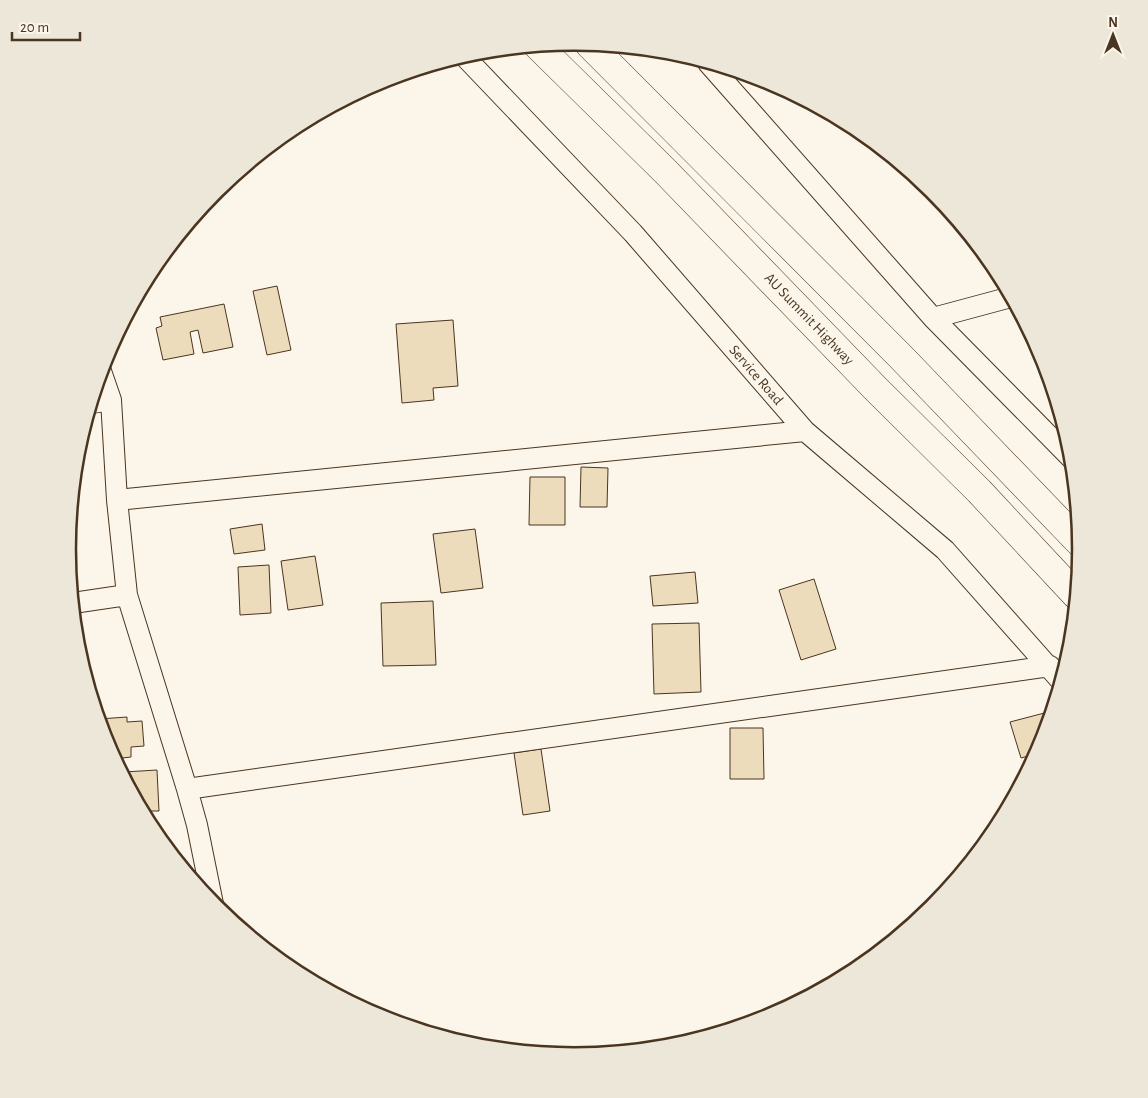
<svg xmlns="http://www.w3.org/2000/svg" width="1148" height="1098" viewBox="0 0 1148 1098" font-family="'Alegreya Sans',sans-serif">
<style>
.building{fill:#ecdcbc;stroke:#4a3520}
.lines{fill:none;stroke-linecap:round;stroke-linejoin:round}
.minor-casing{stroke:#4a3520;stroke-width:22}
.primary-casing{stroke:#4a3520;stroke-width:29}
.minor{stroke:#fbf6e9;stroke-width:20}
.primary{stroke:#fbf6e9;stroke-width:28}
.labels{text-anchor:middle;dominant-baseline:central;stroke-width:4;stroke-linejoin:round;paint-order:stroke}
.street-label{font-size:15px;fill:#4a3520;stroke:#fbf6e9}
.rim{fill:none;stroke:#4a3520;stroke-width:2.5}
</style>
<rect width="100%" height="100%" fill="#fbf6e9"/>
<path class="building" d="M277 286 291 350 267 355 253 291Z
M224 304 233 347 203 353 198 330 190 332 194 354 163 360 156 328 162 326 160 317Z
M453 320 458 386 433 388 434 400 402 403 396 324Z
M581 467 608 468 607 507H580Z
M530 477H565V525H529Z
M262 524 265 550 234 554 230 529Z
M475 529 483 588 441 593 433 534Z
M315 556 323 605 288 610 281 561Z
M269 565 271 613 240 615 238 567Z
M695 572 698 603 653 606 650 576Z
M814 579 836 649 801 660 779 590Z
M433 601 436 665 383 666 381 603Z
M699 623 701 692 654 694 652 624Z
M1052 711 1042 743 1036 754 1021 758 1010 722Z
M127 717V722L142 721 144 746 131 747V757L114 759 106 743 99 719Z
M730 728H763L764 779H730Z
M541 749 550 811 523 815 514 753Z
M157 770 159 811H143L124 776V772Z"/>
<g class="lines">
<defs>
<path id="minor" d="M464 56 633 233 805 431 945 550 1061 681
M708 63 933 318 1072 459
M933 318 1011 297
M101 371 111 400 117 500 127 595 187 789 197 825 213 904
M92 403 111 400
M117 500 805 431
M73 603 127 595
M187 789 1050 666"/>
<path id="primary" d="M589 44 901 357 1080 543
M538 46 665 171 876 389 979 491 1076 595"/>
</defs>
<use href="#minor" class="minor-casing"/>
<use href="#primary" class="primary-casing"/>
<use href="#minor" class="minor"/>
<use href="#primary" class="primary"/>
</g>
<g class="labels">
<g class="street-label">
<text transform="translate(809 319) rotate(46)">AU Summit Highway</text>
<text transform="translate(756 375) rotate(49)">Service Road</text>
</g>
</g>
<path d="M0 0H1148V1098H0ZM76 549a498 498 0 1 1 996 0a498 498 0 1 1-996 0Z" fill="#ede7d9" fill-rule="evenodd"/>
<path class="rim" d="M76 549a498 498 0 1 1 996 0a498 498 0 1 1-996 0Z"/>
<g transform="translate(1113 35)" stroke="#fbf6e9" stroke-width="4" paint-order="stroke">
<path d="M0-4L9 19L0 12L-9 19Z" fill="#4a3520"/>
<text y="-8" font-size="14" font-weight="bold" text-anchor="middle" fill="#4a3520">N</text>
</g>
<path d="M12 32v8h68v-8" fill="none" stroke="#4a3520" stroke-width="2.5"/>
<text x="20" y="32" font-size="15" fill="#4a3520" stroke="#fbf6e9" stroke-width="4" paint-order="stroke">20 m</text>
</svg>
